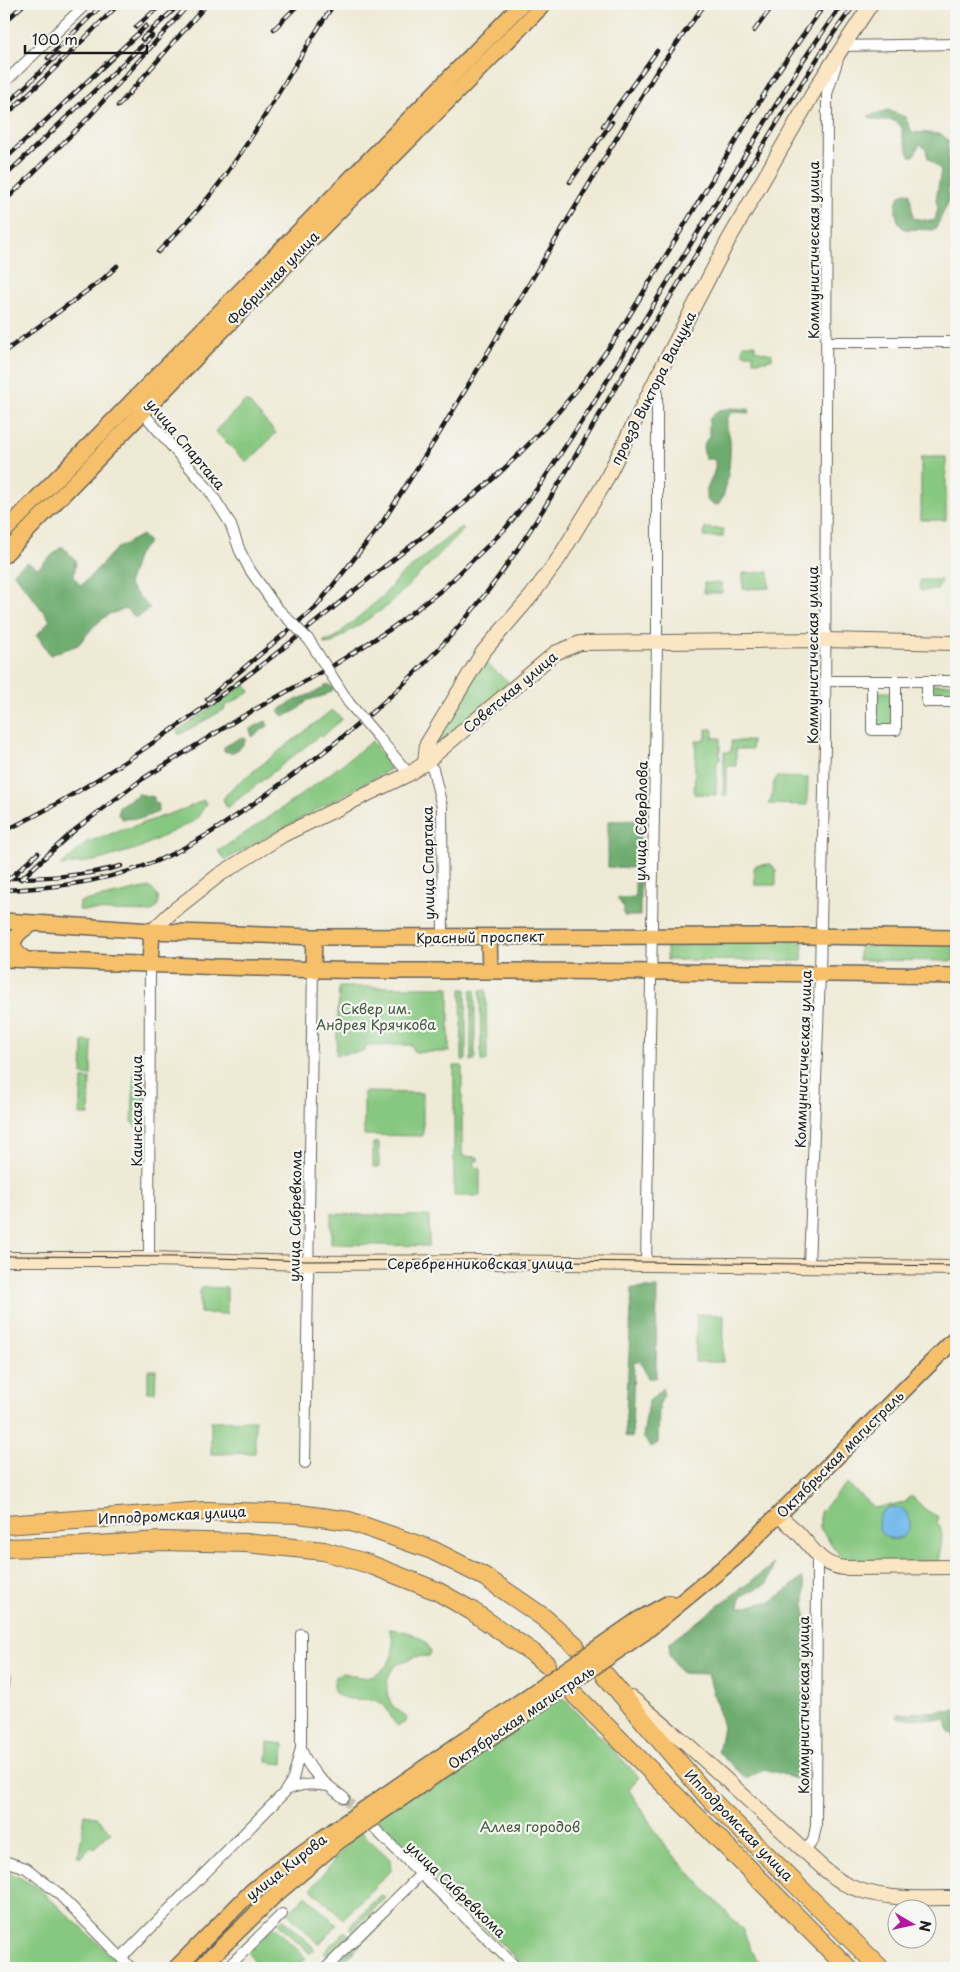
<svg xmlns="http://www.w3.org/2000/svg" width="960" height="1972" viewBox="0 0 960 1972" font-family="'Playpen Sans',sans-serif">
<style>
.green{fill:#87c880;stroke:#52724e;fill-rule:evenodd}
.forest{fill:#6dac6e;stroke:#446445}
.water{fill:#77bbed;stroke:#4a6c84}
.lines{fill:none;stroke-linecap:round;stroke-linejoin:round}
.street-tunnel{stroke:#c4c1b0;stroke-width:10;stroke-dasharray:10 5;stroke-linecap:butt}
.street-casing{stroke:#66645d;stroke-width:12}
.secondary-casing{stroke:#66645d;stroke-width:16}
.primary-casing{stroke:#66645d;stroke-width:18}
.highway-casing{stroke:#66645d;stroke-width:20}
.street{stroke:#fff;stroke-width:10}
.secondary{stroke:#fbe6c4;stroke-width:14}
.primary{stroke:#f6c06b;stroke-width:15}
.highway{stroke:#f6c06b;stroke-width:18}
.tram{stroke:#1c1c1c;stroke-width:1}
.rail-casing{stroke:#1c1c1c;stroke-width:4.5}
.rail{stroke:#f6f6f2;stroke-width:2.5;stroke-dasharray:8;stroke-linecap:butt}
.street-bridge-casing{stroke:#66645d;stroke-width:12;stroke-linecap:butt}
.primary-bridge-casing{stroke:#66645d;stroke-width:18;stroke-linecap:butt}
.street-bridge{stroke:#fff;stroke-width:10}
.primary-bridge{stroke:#f6c06b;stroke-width:15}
.labels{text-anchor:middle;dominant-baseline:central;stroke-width:4.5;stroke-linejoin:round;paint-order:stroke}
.street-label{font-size:14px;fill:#1c1c1c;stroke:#f6f6f2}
.park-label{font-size:14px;fill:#41583f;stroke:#f6f6f2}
</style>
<rect width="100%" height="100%" fill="#f6f6f2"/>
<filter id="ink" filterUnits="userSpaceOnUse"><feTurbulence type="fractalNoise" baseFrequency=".02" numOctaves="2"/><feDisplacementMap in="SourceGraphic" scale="10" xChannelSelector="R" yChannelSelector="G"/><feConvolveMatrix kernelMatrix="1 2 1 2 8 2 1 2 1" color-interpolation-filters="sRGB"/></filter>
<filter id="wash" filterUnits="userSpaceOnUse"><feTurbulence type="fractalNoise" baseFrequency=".0096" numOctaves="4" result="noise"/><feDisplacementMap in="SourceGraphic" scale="20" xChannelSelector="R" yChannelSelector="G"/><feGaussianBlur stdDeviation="1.12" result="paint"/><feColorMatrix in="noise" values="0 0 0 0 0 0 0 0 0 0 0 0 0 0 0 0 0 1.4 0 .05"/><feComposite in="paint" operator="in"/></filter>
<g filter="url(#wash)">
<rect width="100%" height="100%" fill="#eeead5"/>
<path class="green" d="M752 344H755V350L772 354V359H767V361H753V354H743V345H752Z
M246 400 276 433 247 463 215 431Z
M921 457H946V520H921Z
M461 527 464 529 389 605 332 643 324 644V641L334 638 382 597 398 578Z
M705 528 723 529V537H704Z
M769 572V588L743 589V573Z
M920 580H941L937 590 920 591Z
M704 583H722V593H704Z
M483 661 509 682 441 744 436 739Z
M246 684 250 692 224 707 225 709 179 735 177 733 178 730Z
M930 684H956V699H930Z
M872 692H896V730H872Z
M332 710 342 719 322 737 320 735 227 808 223 799 233 787Z
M706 729H713V738H720V760L717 762 716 795 694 794 696 741H702L706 738Z
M372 741 391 769 225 860 218 851C271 817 322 781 372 741Z
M731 741H752V749H736V766H727V795L723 796 724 752H731Z
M777 777 808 778 807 805 768 804C775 796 770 785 777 777Z
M204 800 206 804 196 820 139 848 99 860 60 866 87 842 187 808Z
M771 864 776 871V885H755L754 867 756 865Z
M149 887C159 895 163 903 152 912L79 910 80 902Z
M667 941 803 942 802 961 667 960Z
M859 942 954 943V961L859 960Z
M339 987H449V1052H414L412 1045 366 1046 365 1051 336 1055Z
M461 989H466V1060H462Z
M471 990H475V1061H471Z
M480 990H486L487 1061H481Z
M83 1041 92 1042 91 1076 82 1075Z
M135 1056H146L143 1128 137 1129 132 1122Z
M454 1066H462V1156L478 1157V1161H474V1168H480V1196H454Z
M82 1079H90L89 1115H80Z
M364 1092 423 1093V1136L364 1135Z
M373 1143H379V1167H373Z
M331 1214 429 1216V1246L331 1244Z
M200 1287 227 1288V1314L200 1313Z
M697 1314 724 1315 723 1362H695Z
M148 1370H156L155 1392H148Z
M255 1420V1453L211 1454V1421Z
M847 1483 874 1508 906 1502 909 1497H913L926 1510 939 1517 937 1523C946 1533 940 1550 938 1562L857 1567 840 1556 820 1528V1512ZM892 1507 900 1539H889L882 1512Z
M389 1629C405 1630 425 1635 431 1652L429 1656 412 1657V1659C409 1660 403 1661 402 1662 384 1669 383 1695 394 1707 398 1711 403 1713 407 1718L406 1722 398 1726C390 1721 390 1707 379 1702 365 1696 345 1704 334 1692 334 1687 333 1677 339 1674 345 1671 355 1678 362 1677 388 1677 400 1651 389 1629Z
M4 1675H12L10 1697 4 1703Z
M550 1684 639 1777 629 1790 665 1846 743 1930 755 1959 765 1968H526L386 1833 368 1806Z
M268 1742 284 1744 283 1764 267 1762Z
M85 1814 95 1816 111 1832 94 1848 92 1846 80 1858 77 1854 79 1852Z
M359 1830 391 1860 392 1869 343 1919 311 1889Z
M4 1869 37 1887 125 1968H4Z
M381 1894 385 1898 353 1931 349 1927Z
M306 1895 337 1925 319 1944 288 1914Z
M283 1918 315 1949 310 1954 278 1923Z
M274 1926 306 1958 295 1968H263L247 1953Z
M345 1931 349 1935 328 1956 324 1952Z"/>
<path class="forest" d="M888 110 905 117 912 132 941 134 948 140V196L947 205 935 230 904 229C893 220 891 191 910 193L913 218 931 221 935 220 938 208 936 200 941 170 928 158 926 150 920 144 914 156H910L902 136V128C891 112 880 127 868 116Z
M732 408 749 409 750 413 733 412C729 415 728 417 727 422 726 428 730 434 730 441 731 455 728 495 718 505 689 502 722 474 714 459H705L703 446 709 436V419L719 410Z
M142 535 149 542 138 554 128 585 150 608 136 618 126 609 109 614 94 626 78 645 50 655 37 635 50 620 13 572 27 562 38 568 62 546 76 560 74 577 81 586 116 549Z
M328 684 333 688 332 691 323 696 308 700 297 710 285 716 280 714V710C295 696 314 697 328 684Z
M266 721 268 726 252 737 250 729Z
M242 737 246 739C244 746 237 751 231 753L224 751V747Z
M139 794 154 797V802L158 804V812L143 818 122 819 118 814 119 806Z
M640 820V916H624V908L617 898 635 897V868L608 867V821Z
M632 1288H657L656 1378H648L640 1361H634L632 1438 625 1436Z
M662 1388 664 1395 659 1405 658 1443 651 1447 643 1437 648 1402Z
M774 1564 767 1584 741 1596 739 1608 772 1601 802 1578 805 1588 806 1781 764 1769 747 1779 718 1752 723 1727 708 1674 682 1673 669 1655 670 1642Z
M956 1710V1745L953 1733H949L946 1720 897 1718 898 1714Z
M390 1907 394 1912 338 1967 336 1962Z"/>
<path class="water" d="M878 1523a16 16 0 1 1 32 0a16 16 0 1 1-32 0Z"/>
</g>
<g filter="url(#ink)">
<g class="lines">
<path class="street-tunnel" d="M344 1798 363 1817"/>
<defs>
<path id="street" d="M4 83 86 4
M826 342H956
M139 408 209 490 230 523 240 551 250 570 276 607
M825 681H956
M872 681V730H896V681
M927 681V702H956
M337 684 349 703
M379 738 409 774
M425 763 433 769 442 807 443 937
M149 1259 150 964
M646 1265 657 642V378
M809 1266 820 973 825 745 827 94 842 46 956 44
M305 1463 313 969
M301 1634V1748C310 1774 324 1782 344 1798
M286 1790C302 1784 312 1783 329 1786
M376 1830 517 1968
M804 1851 813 1841 816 1826 817 1555
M4 1861 26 1868 58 1893 131 1968
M121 1958 284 1793 293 1779 301 1748
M227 1968 282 1914
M326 1968 421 1874"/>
<path id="secondary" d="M425 763 427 744 483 652 532 595 559 558 604 484 657 377 728 241 819 83 871 4
M152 931 172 912 219 875 283 835 409 774 425 763 555 653 580 643 825 640 956 643
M4 1259H149L308 1263 488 1262 956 1268
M779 1516C786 1522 794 1528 800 1535 815 1551 821 1565 844 1568L956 1567
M632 1698 688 1745 824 1869C830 1874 837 1879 843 1883 876 1901 920 1898 956 1898"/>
<path id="primary" d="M4 532 522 4
M4 555 312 238 544 4
M4 921 152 931 314 937 805 936 956 938
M489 937 490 971
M4 959C154 964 304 972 454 971 621 971 789 973 956 976
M27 960C2 947 16 931 35 923
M150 964 152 931
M313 969 314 937
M638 1620 669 1603
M645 1632 735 1558 956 1338
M176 1968 252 1891 278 1870 333 1831
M200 1968 274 1896 339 1841"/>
<path id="highway" d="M4 1525 205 1511 299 1514 349 1521 432 1550 485 1577 543 1617 575 1645
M4 1548 82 1546 161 1541 246 1543 324 1551 369 1564 437 1591 472 1611 533 1653 546 1664
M605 1675 708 1797 880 1968
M575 1695 848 1968"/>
</defs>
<use href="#street" class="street-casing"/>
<use href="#secondary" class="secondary-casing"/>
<use href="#primary" class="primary-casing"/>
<use href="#highway" class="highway-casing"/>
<use href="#street" class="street"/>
<use href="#secondary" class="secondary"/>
<use href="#primary" class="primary"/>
<use href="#highway" class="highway"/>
<path class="tram" d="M4 1256 184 1257 308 1261 488 1260 956 1266"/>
<defs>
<path id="rail" d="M4 23 24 4
M136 27 162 4
M274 29 299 4
M754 31 774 4
M142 39 180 4
M48 58 103 4
M6 105 58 55
M118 106 207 4
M4 117 43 80 119 4
M603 126 657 51
M4 160 146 26
M4 177 152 36
M570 182 612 122
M4 202 89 117 189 4
M158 252C177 233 195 214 212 193 258 134 292 66 334 4
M4 352 103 279 117 266
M207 699 315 608 380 526 437 437 657 71 705 4
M4 831C58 806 108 774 157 740 224 695 288 646 350 594 398 555 449 518 495 477 541 435 580 389 615 339L777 73 825 4
M4 878C44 878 82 877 121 866
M21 879 76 829 141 780 238 719 334 665 392 628 443 589 505 529 540 485 591 407 802 62 842 4
M8 880 38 853
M4 890C51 888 96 883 141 867 189 850 230 821 271 791 358 729 436 663 499 576 550 505 591 427 636 353 686 270 738 187 788 105L833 34 855 4"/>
</defs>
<use href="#rail" class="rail-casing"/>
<use href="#rail" class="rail"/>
<defs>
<path id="street-bridge" d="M276 607 309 640 337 684
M349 703 379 738"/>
<path id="primary-bridge" d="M333 1831 638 1620
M339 1841 645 1632"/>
</defs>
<use href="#street-bridge" class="street-bridge-casing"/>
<use href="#primary-bridge" class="primary-bridge-casing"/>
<use href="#street-bridge" class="street-bridge"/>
<use href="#primary-bridge" class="primary-bridge"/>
</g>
</g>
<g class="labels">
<g class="street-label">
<text transform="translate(813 250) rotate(-90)">Коммунистическая улица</text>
<text transform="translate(273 278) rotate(-46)">Фабричная улица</text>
<text transform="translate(653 388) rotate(-63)">проезд Виктора Ващука</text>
<text transform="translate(186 444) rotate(50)">улица Спартака</text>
<text transform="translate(812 655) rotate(-90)">Коммунистическая улица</text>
<text transform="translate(510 692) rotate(-40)">Советская улица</text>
<text transform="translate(641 821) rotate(-89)">улица Свердлова</text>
<text transform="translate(428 863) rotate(-91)">улица Спартака</text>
<text transform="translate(480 937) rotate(-1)">Красный проспект</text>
<text transform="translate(803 1059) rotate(-88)">Коммунистическая улица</text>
<text transform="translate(136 1111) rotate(-90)">Каинская улица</text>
<text transform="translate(295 1216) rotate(-89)">улица Сибревкома</text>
<text x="480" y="1263">Серебренниковская улица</text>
<text transform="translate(840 1454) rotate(-45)">Октябрьская магистраль</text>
<text transform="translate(172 1515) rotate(-3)">Ипподромская улица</text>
<text transform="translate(803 1705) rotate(-90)">Коммунистическая улица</text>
<text transform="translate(521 1717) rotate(-34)">Октябрьская магистраль</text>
<text transform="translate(739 1825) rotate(46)">Ипподромская улица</text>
<text transform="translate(286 1867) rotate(-38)">улица Кирова</text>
<text transform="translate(456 1889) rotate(44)">улица Сибревкома</text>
</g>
<g class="park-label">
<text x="376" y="1008">Сквер им.<tspan x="376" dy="16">Андрея Крячкова</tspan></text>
<text x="530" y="1826">Аллея городов</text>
</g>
</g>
<rect width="960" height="1972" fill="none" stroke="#f6f6f2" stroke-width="20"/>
<g transform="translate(912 1924) rotate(99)"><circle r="24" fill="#f6f6f2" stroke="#9f9f9c"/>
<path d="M0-4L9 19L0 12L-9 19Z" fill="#b5179e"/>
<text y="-8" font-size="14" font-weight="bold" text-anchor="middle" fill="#1c1c1c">N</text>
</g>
<path d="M25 45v8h122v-8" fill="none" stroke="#1c1c1c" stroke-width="2.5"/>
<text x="32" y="45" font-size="15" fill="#1c1c1c" stroke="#f6f6f2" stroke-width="4" paint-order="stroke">100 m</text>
</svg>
